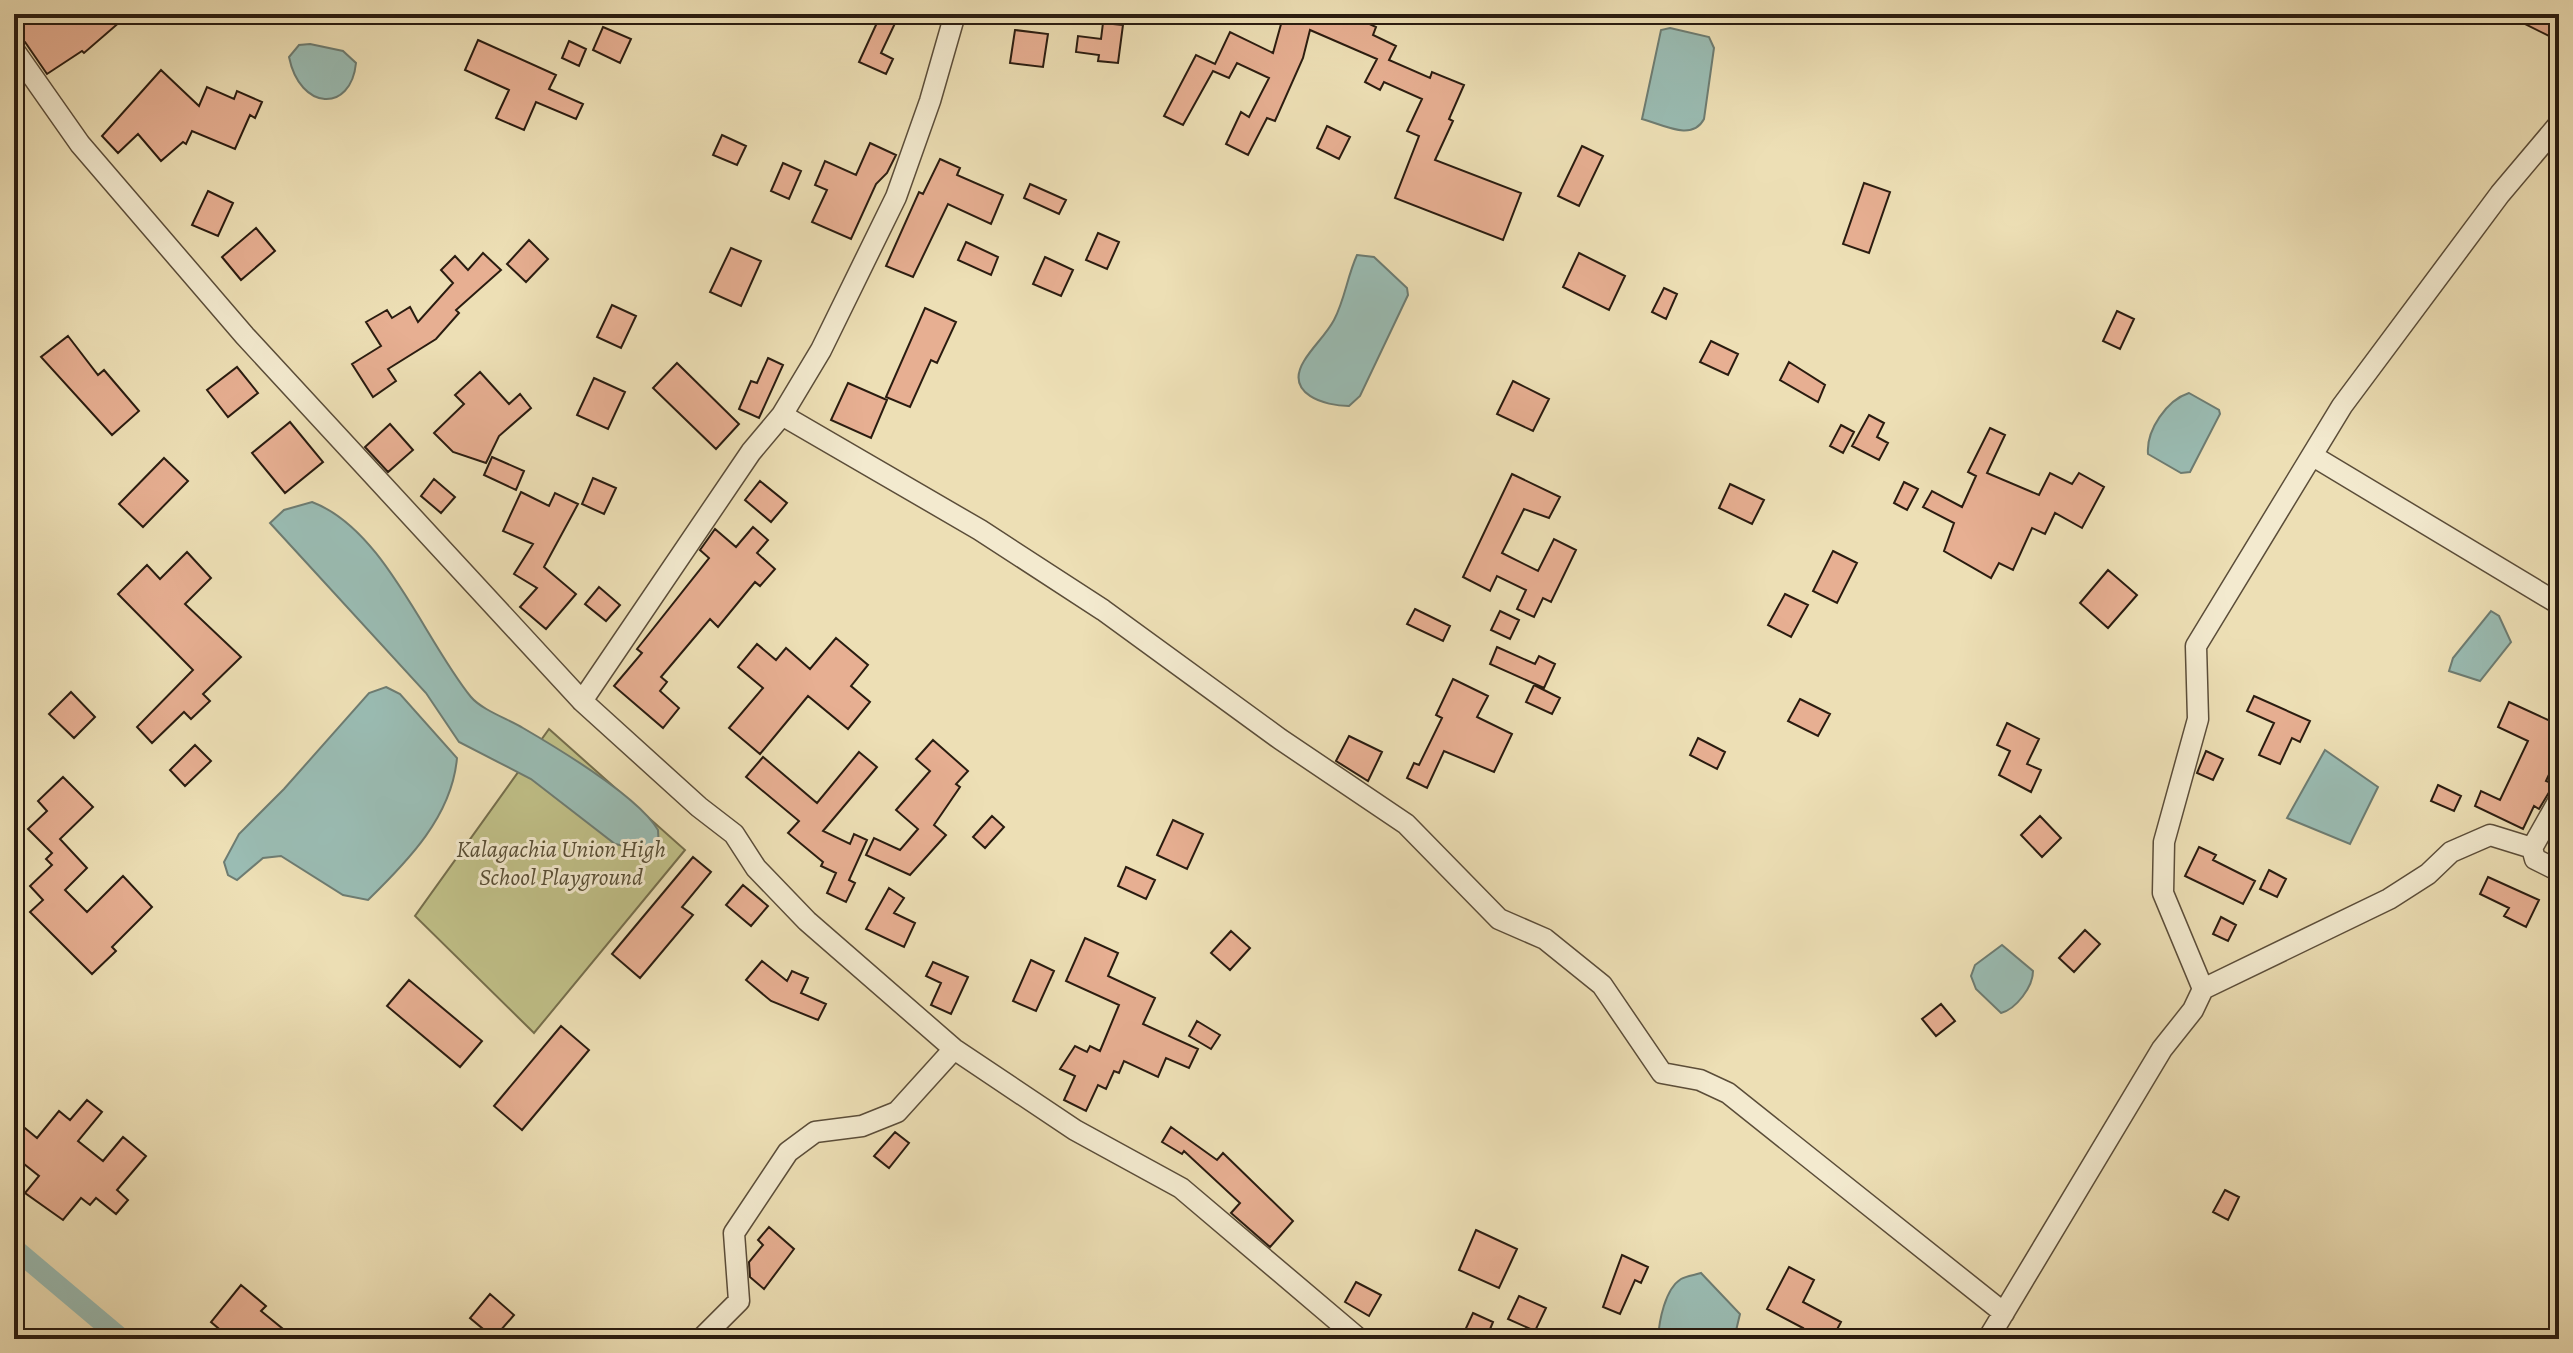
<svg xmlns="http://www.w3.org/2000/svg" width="2573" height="1353" viewBox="0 0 2573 1353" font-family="Alegreya,serif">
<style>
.green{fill:#c0c088;stroke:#756e4c;stroke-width:2}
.water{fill:#9abcb3;stroke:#6d7c72;stroke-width:2}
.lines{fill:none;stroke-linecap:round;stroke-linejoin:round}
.canal{stroke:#9abcb3;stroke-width:20}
.building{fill:#e7af92;stroke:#2a1c10;stroke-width:2}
.minor-casing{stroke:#5b4d39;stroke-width:23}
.minor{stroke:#f3eacf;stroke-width:20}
.labels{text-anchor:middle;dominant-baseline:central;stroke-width:6;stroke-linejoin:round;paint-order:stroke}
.park-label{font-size:24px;font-style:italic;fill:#574d34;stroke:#f3eacf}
</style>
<rect width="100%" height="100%" fill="#eddfb5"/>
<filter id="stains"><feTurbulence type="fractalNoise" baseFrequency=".0025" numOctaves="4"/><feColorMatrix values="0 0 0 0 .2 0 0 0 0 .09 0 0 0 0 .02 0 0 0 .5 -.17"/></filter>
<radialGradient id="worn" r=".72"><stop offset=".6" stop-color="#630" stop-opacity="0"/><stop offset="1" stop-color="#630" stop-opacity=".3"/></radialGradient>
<path class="green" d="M549 729 685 850 534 1033 415 916Z"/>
<path class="water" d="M1670 28 1709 37 1714 48 1704 119C1692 142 1662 124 1642 119L1661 30Z
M310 44 343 51 356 63C351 113 300 111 289 57L299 45Z
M1357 255 1374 257 1407 288 1408 295 1360 396 1349 406C1325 406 1284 394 1304 361 1313 346 1326 335 1334 320 1345 299 1347 277 1357 255Z
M2189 393 2219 410 2220 414 2190 472 2181 473 2148 454C2146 430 2167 400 2189 393Z
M312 502C384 529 424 639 471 697 482 710 508 719 523 728 559 749 638 796 658 830L659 849 650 851 615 844 531 779 459 742 426 693 270 523 284 510Z
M2491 611 2499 616 2511 642 2480 681 2449 671 2453 658Z
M386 687 400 694 457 758C452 816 408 861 368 900L343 895 281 856 263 858 237 880 228 875 224 862 239 834 284 789 369 693Z
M2325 750 2378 787 2350 844 2287 818Z
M2002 945 2033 971C2033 987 2016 1009 2001 1013L1976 989 1971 976 1975 965Z
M1701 1273 1740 1314 1734 1339H1658C1659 1321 1665 1289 1681 1279 1686 1276 1695 1275 1701 1273Z"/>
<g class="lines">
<path class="canal" d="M14 1248 122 1339"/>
</g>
<path class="building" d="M27 14H129L84 53 82 51 47 74 25 42 14 37V24Z
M881 14 897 19 881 53 893 59 886 74 859 62Z
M1277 14H1348L1376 27 1373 35 1396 46 1389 60 1430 78 1432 72 1464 85 1449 119 1453 121 1435 160 1521 193 1503 240 1395 198 1419 136 1407 131 1422 99 1384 82 1380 90 1365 82 1377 59 1310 30 1303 58 1275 121 1267 118 1248 155 1226 144 1241 112 1249 117 1269 78 1237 63 1229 78 1213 71 1183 125 1164 116 1196 55 1215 64 1230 32 1273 53 1283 17Z
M2505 14H2559V27L2553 38Z
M1103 23 1123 25 1118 63 1098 61 1099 55 1076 52 1078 36 1101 39Z
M603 27 631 39 620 63 593 50Z
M1015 30 1048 34 1043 67 1010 63Z
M478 40 556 75 549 89 583 104 576 119 536 102 524 130 496 118 509 90 465 70Z
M569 41 586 49 579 66 562 58Z
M161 70 199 106 207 87 234 99 237 91 262 102 255 118 250 115 235 149 192 131 186 144 183 142 161 161 138 134 118 153 102 136Z
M1327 126 1350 137 1339 159 1317 148Z
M722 135 746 146 737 165 713 155Z
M870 143 896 155 887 173 876 184 851 239 812 222 827 190 815 185 825 161 856 175Z
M1582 146 1603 156 1579 206 1558 196Z
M940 159 960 168 957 175 1003 195 991 224 948 204 913 277 886 266 919 192 923 194Z
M783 163 801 171 789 199 771 191Z
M1864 183 1890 192 1869 253 1843 244Z
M1030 184 1066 200 1059 214 1024 198Z
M208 191 233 203 218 236 192 225Z
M256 228 275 251 241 280 222 257Z
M1098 233 1119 242 1107 269 1086 260Z
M529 240 548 259 526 282 507 264Z
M966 242 998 257 991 275 958 260Z
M731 248 761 261 741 306 710 292Z
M483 253 501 270 456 310 459 313 436 339 388 369 396 381 373 397 352 364 381 346 366 322 387 310 392 318 410 307 418 322 453 283 441 270 455 256 468 270Z
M1579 253 1625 276 1609 310 1563 287Z
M1045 257 1073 270 1061 296 1033 284Z
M1664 288 1677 294 1666 319 1652 312Z
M612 305 636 316 621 348 597 337Z
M925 308 956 322 937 363 931 360 910 407 886 397Z
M2117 311 2134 319 2120 349 2103 341Z
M68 336 98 375 104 370 139 411 112 435 41 357Z
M1711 341 1738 354 1728 375 1700 362Z
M768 358 783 365 759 418 739 409 751 381 757 383Z
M1789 362 1825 385 1818 402 1780 380Z
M677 363 739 424 716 449 653 388Z
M237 367 258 393 228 417 207 390Z
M480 372 509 404 520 394 531 408 499 436 486 463 453 452 434 433 464 404 455 395Z
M594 378 625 392 608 429 577 415Z
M1513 381 1549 399 1533 431 1497 414Z
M848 383 887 400 871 438 831 420Z
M1869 415 1884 423 1877 437 1888 443 1879 460 1852 446Z
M290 422 323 462 285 493 252 453Z
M390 424 413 450 388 472 365 447Z
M1841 425 1854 432 1843 453 1830 446Z
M1990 428 2005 435 1987 473 2039 495 2050 473 2072 484 2079 473 2104 487 2082 528 2055 513 2045 534 2032 528 2013 570 1999 563 1991 578 1944 551 1954 523 1923 507 1932 491 1962 507 1976 476 1968 472Z
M492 457 524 471 516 490 484 475Z
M164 458 188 481 143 527 119 504Z
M1512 474 1560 497 1549 518 1524 509 1502 553 1538 571 1554 539 1576 550 1551 602 1543 598 1534 617 1517 609 1526 590 1497 576 1490 591 1463 577Z
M593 478 616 488 604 514 582 504Z
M434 479 455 497 441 513 421 496Z
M760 481 787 503 771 522 745 500Z
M1904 482 1918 489 1907 510 1894 503Z
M1730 484 1764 500 1752 524 1719 508Z
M521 492 549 506 555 493 578 504 544 567 576 594 546 629 520 607 537 588 514 574 533 544 503 531Z
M753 527 768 540 757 553 775 569 760 586 755 582 718 627 710 619 661 677 667 682 660 691 679 708 663 728 614 686 642 653 637 649 709 558 700 550 715 529 736 547Z
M1833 551 1857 563 1837 603 1813 591Z
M187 552 211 578 185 604 241 657 203 694 210 701 191 719 184 712 152 743 137 727 193 670 118 594 147 565 160 579Z
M2108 570 2137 595 2108 628 2080 603Z
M599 587 620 605 606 621 585 604Z
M1785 594 1808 605 1791 637 1768 625Z
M1415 609 1450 626 1443 641 1407 624Z
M1500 611 1519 620 1510 639 1491 630Z
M836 638 868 665 851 686 870 702 848 729 808 696 760 754 729 728 763 688 738 667 757 644 776 660 786 648 810 669Z
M1497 647 1535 664 1539 656 1555 664 1544 688 1490 664Z
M1453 679 1488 696 1477 717 1512 734 1494 772 1444 751 1427 788 1407 778 1414 763 1419 765 1442 718 1436 715Z
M1534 685 1560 698 1552 714 1526 702Z
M71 692 95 717 74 738 49 714Z
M2254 696 2310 721 2300 742 2292 738 2280 764 2259 755 2274 723 2247 711Z
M1800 699 1830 714 1818 736 1788 721Z
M2509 702 2559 725V753L2546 781 2554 784 2539 809 2534 806 2523 829 2475 806 2481 791 2500 800 2528 741 2498 727Z
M2007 723 2039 739 2027 764 2041 770 2031 792 1999 775 2010 751 1997 745Z
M1349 736 1382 752 1368 781 1336 761Z
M1698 738 1725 752 1717 769 1690 755Z
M933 740 968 771 956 784 960 787 934 825 946 835 910 875 866 855 874 838 900 850 918 829 896 810 930 771 916 759Z
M195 745 211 761 185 786 170 770Z
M2206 751 2223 759 2213 780 2197 773Z
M859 752 877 767 823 831 850 844 854 834 867 840 849 880 855 883 846 902 827 893 836 873 821 866 823 862 788 833 799 821 746 777 763 757 817 803Z
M63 777 93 807 60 839 87 868 65 890 87 912 123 876 152 907 112 947 116 951 92 974 30 912 43 900 30 886 52 865 46 859 52 853 28 829 47 811 38 801Z
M2438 785 2461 796 2454 811 2431 801Z
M992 816 1004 827 985 848 973 837Z
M2040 816 2061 838 2042 857 2021 835Z
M1173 820 1203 834 1187 869 1157 855Z
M2199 847 2216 855 2213 860 2255 881 2243 904 2185 876Z
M693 857 711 872 682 907 693 915 640 978 612 954Z
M1126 867 1155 880 1146 899 1118 886Z
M2269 870 2286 879 2277 897 2260 889Z
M2488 877 2539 900 2526 927 2504 916 2509 908 2480 894Z
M743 885 768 906 751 926 726 905Z
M889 888 904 898 894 913 915 923 904 947 866 929Z
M2221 917 2236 925 2228 941 2213 934Z
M2085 930 2100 944 2074 972 2059 958Z
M1231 931 1250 948 1230 970 1211 953Z
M1085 938 1118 953 1108 976 1155 998 1143 1024 1198 1049 1189 1068 1166 1058 1158 1077 1124 1061 1119 1073 1114 1071 1106 1089 1098 1085 1086 1111 1064 1100 1075 1076 1060 1069 1075 1046 1087 1052 1090 1046 1100 1051 1119 1005 1066 981Z
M1031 960 1054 971 1036 1011 1013 1001Z
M762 961 787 981 792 971 808 978 801 993 826 1004 818 1020 771 1001 746 980Z
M933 962 968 977 951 1014 931 1005 941 983 926 976Z
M409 980 482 1041 460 1067 387 1006Z
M1941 1004 1955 1021 1936 1036 1922 1019Z
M1197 1021 1220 1035 1211 1049 1189 1036Z
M561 1026 589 1050 522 1130 494 1106Z
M87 1100 102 1112 78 1141 103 1161 123 1137 146 1156 117 1190 128 1200 116 1214 96 1198 90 1205 81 1198 63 1220 25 1193 39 1176 14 1156V1119L37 1138 59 1111 70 1120Z
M1171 1127 1217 1160 1223 1153 1293 1221 1270 1247 1231 1213 1240 1203 1184 1151 1182 1154 1162 1142Z
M895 1132 909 1143 889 1168 874 1156Z
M2225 1190 2239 1197 2228 1220 2213 1212Z
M769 1227 794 1249 764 1289 750 1277 749 1262 763 1245 758 1240Z
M1476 1230 1517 1249 1499 1288 1459 1270Z
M1622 1255 1648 1267 1641 1283 1635 1280 1620 1314 1603 1307Z
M1789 1267 1814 1280 1803 1302 1841 1322 1832 1339H1797L1803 1328 1767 1309Z
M1356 1282 1381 1295 1369 1316 1345 1302Z
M241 1285 266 1306 261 1311 283 1329 275 1339H231L211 1322Z
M490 1294 514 1315 494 1338 470 1318Z
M1519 1296 1546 1308 1535 1331 1508 1319Z
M1473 1313 1493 1322 1486 1339H1461Z"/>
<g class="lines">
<defs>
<path id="minor" d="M14 50 80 144 245 336 582 701 699 807 734 834 756 868 807 921 954 1049 1075 1130 1181 1188 1359 1339
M782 415 980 530 1103 610 1280 739 1406 824 1499 919 1545 939 1602 985 1662 1073 1700 1080 1728 1093 2004 1313
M2313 456 2559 604
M582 701 751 452 782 415 821 350 896 197 930 101 955 14
M2559 800 2532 848 2535 859 2559 871
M2203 989 2389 899 2428 874 2451 852 2490 835 2532 848
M701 1339 739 1301 734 1233 788 1152 815 1132 862 1126 897 1112 954 1049
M1988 1339 2162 1049 2193 1010 2203 989 2163 893 2164 842 2198 719 2196 646 2342 406 2500 194 2559 124"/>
</defs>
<use href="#minor" class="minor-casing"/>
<use href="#minor" class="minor"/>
</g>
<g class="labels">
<g class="park-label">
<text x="561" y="849">Kalagachia Union High<tspan x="561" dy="28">School Playground</tspan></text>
</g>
</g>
<rect width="2573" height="1353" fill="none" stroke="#eddfb5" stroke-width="48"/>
<rect x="16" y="16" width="2541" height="1321" fill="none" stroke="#2a1c10" stroke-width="4"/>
<rect x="24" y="24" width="2525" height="1305" fill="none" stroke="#2a1c10" stroke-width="2"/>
<rect width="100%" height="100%" filter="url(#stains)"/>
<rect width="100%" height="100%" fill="url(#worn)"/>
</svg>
